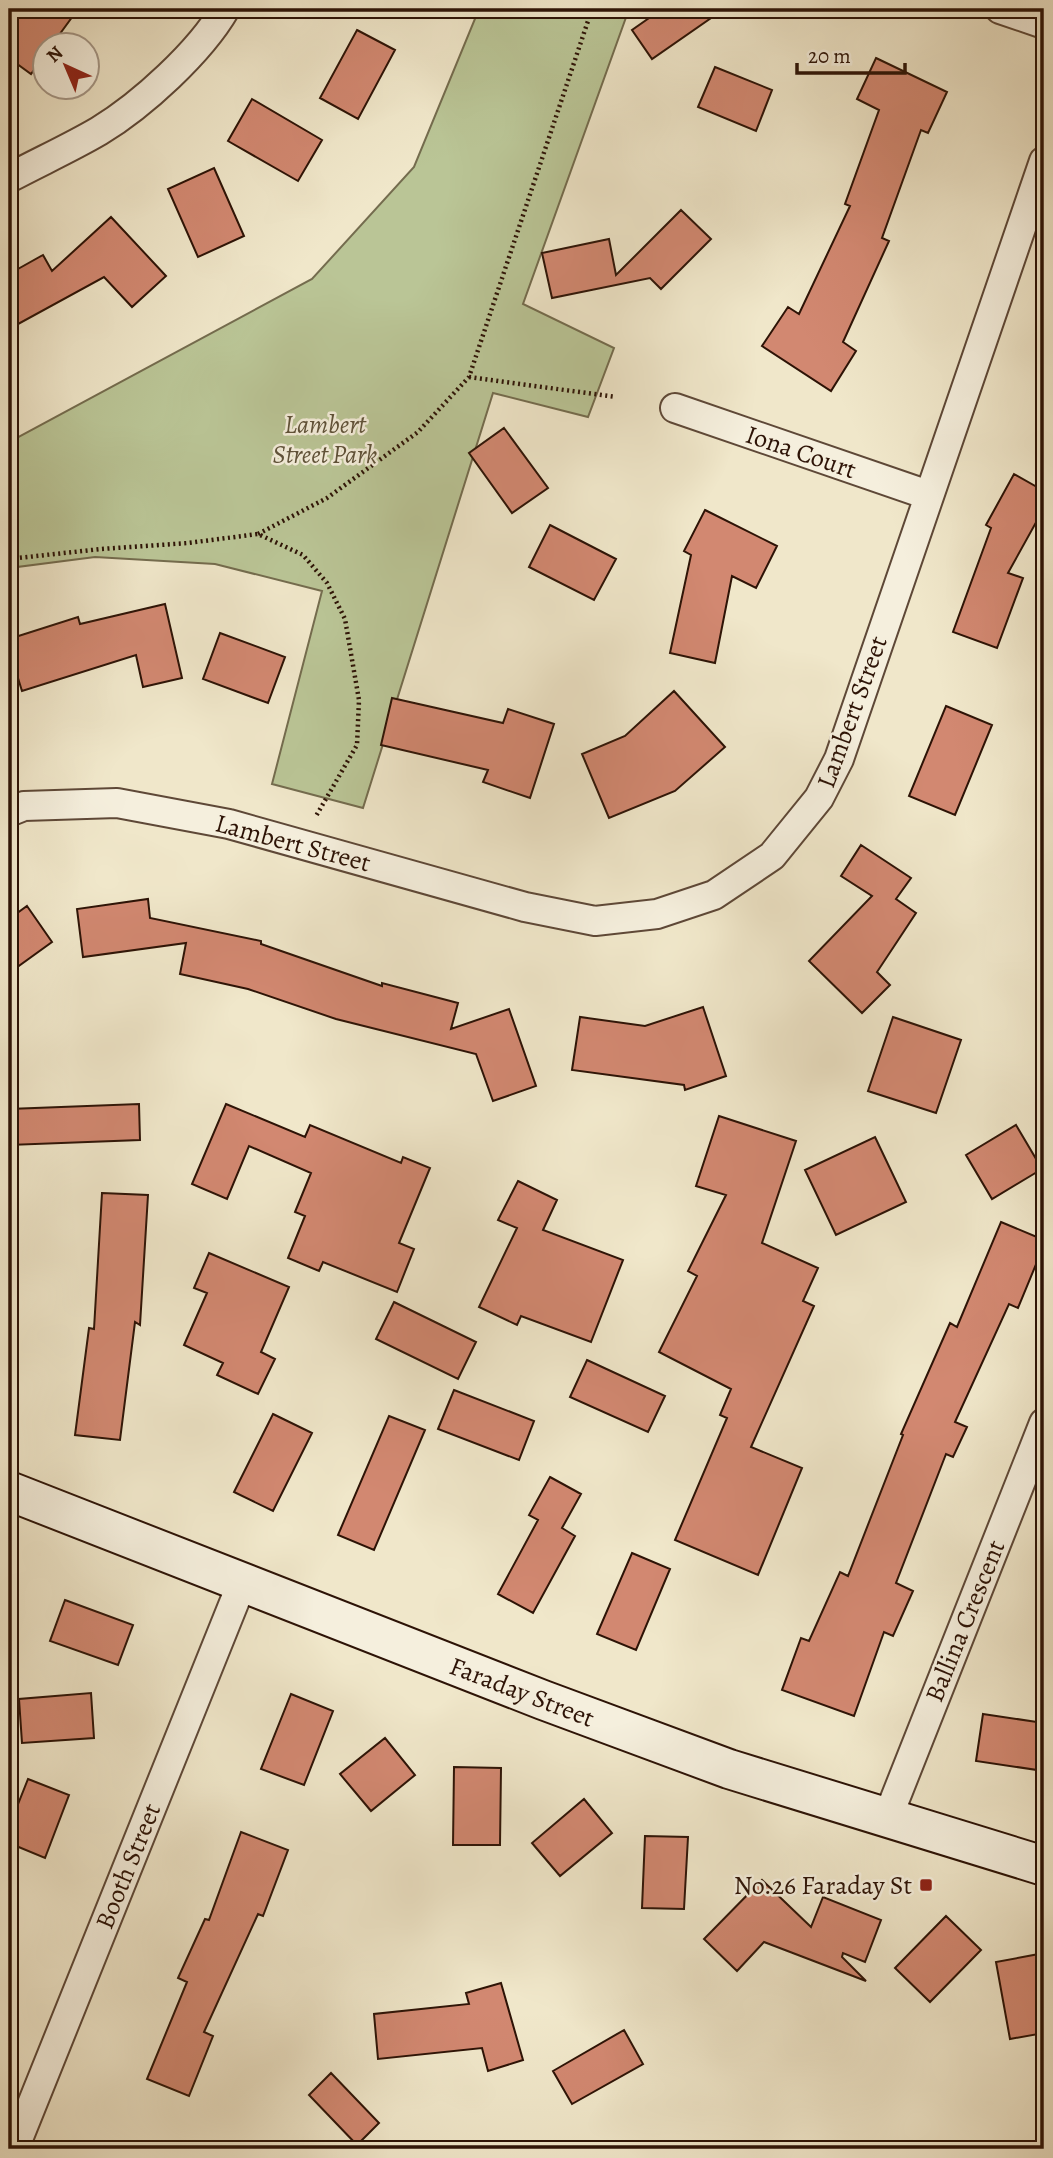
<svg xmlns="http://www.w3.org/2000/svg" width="1053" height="2158" viewBox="0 0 1053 2158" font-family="Alegreya,serif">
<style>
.green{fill:#bac596;stroke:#746c4e;stroke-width:2}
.building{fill:#d28871;stroke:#2d1306;stroke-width:2}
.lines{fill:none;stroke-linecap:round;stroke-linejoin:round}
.street-casing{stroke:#5e4837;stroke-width:32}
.secondary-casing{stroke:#2d1306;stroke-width:42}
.path{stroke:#2d1306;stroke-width:4.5;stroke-dasharray:2 3.5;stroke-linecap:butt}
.street{stroke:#f5efdd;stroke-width:28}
.secondary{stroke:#f5efdd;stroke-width:38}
.poi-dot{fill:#8f2418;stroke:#f5efdd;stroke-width:2.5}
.labels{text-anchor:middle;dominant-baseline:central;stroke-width:5;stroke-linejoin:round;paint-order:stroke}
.park-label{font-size:26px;font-style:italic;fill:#5e5138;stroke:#f5efdd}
.street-label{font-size:26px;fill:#2d1306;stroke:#f5efdd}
.poi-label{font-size:26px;fill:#2d1306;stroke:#f5efdd;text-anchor:end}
</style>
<rect width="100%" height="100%" fill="#f0e7ca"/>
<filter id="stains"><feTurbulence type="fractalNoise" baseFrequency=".00286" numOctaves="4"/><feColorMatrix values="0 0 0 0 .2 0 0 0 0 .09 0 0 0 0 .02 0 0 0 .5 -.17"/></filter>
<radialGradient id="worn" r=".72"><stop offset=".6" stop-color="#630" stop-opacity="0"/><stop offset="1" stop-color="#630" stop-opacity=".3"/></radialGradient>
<path class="green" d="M479 9H629L523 304 614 348 588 417 493 393 363 808 272 784 322 591 215 564 95 557 9 568V442L312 279 414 167Z"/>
<path class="building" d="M9 9H78L51 46H46V53L31 74 9 58Z
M662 9H724L652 59 632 30Z
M357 30 395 50 358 119 320 98Z
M876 58 947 92 928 133 921 130 882 238 889 241 843 342 856 351 831 391 762 346 788 307 799 314 850 206 845 204 879 110 857 99Z
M715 67 772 90 756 131 698 107Z
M252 99 322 140 298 181 228 141Z
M214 168 244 236 198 257 168 189Z
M681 210 711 239 661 289 650 278 552 298 542 253 609 239 616 275Z
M111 217 166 276 132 307 104 277 9 329V274L43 255 52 271Z
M504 428 548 488 512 513 469 453Z
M1014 474 1044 491V508L1008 573 1023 578 997 648 953 632 991 528 986 525Z
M705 510 777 546 756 588 732 576 715 663 670 653 691 555 684 551Z
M550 525 616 559 594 600 529 567Z
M165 604 182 678 143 687 136 655 22 691 9 649V639L78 617 80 624Z
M220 633 285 657 268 703 203 679Z
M674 691 725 747 675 791 609 818 582 754 625 736Z
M392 698 503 723 508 709 554 724 530 798 483 782 488 770 381 745Z
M946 706 992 725 955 815 909 796Z
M861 845 911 878 896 899 916 913 877 972 890 985 862 1013 809 961 872 896 841 876Z
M148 899 150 918 261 941V944L382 986V983L458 1003 451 1029 509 1009 536 1086 493 1101 476 1054 336 1019 248 989 180 974 186 943 83 957 77 909Z
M27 906 52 942 9 973V919Z
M703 1007 726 1076 685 1090 684 1085 572 1070 580 1017 645 1026Z
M893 1017 961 1040 936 1113 868 1091Z
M139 1104 140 1140 9 1145V1109Z
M226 1104 305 1137 310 1125 401 1163 403 1157 430 1168 399 1243 414 1249 397 1292 323 1262 319 1271 288 1258 305 1216 295 1212 311 1173 249 1146 227 1199 192 1184Z
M719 1116 796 1141 762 1243 818 1268 803 1301 814 1306 751 1447 802 1468 758 1575 675 1540 727 1418 720 1415 731 1389 659 1352 697 1276 688 1271 726 1195 696 1186Z
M1016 1125 1042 1169 992 1199 966 1155Z
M875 1137 906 1202 836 1235 805 1170Z
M518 1181 557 1200 543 1230 623 1260 591 1342 521 1316 517 1325 479 1307 517 1228 498 1220Z
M102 1193 148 1195 140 1325 135 1322 120 1440 75 1435 89 1328 94 1329Z
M1001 1222 1044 1240V1245L1018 1308 1009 1304 955 1422 967 1427 953 1457 946 1454 896 1583 913 1591 893 1636 884 1632 854 1716 782 1690 801 1638 809 1641 840 1572 848 1576 903 1435 901 1434 950 1323 957 1327Z
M209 1253 289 1287 261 1352 275 1359 258 1394 217 1375 223 1363 184 1345 207 1293 194 1288Z
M394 1302 476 1342 458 1379 376 1339Z
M587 1360 665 1396 648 1432 570 1397Z
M454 1390 534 1421 519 1460 438 1429Z
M273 1414 312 1433 273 1511 234 1492Z
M389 1416 425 1430 374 1550 338 1535Z
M550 1477 581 1494 562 1528 575 1536 533 1613 498 1594 538 1520 529 1515Z
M632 1553 670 1569 636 1650 597 1634Z
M65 1600 133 1625 118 1665 50 1641Z
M91 1693 94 1738 22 1743 19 1699Z
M291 1694 333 1711 304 1785 261 1769Z
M983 1714 1044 1723V1771L976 1761Z
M385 1738 415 1775 371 1811 340 1774Z
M454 1767 501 1768 500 1845H453Z
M28 1779 69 1795 45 1858 9 1843V1827Z
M584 1799 612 1833 560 1876 532 1843Z
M241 1832 288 1850 263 1916 258 1914 204 2032 213 2036 189 2096 147 2079 187 1982 178 1978 205 1919 209 1920Z
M645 1836 688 1837 684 1909 642 1908Z
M762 1880 811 1927 823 1897 881 1920 865 1962 843 1953 842 1957 866 1981 764 1942 737 1971 704 1939Z
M946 1916 981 1950 930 2002 895 1968Z
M1039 1954 1044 1982V2033L1010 2039 996 1962Z
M501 1983 523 2060 488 2071 482 2048 378 2059 374 2014 469 2004 466 1993Z
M624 2030 643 2064 572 2104 553 2071Z
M331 2073 379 2123 357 2145 309 2095Z"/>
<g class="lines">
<defs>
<path id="street" d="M1000 9 1044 24
M9 178C39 162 70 148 99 131 142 105 200 52 225 9
M675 408 928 495
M9 812 24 806 117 803 229 824 525 907 595 921 657 914 714 895 772 856 819 798 839 759 1044 161
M887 1819 1044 1423
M14 2149 242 1583"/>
<path id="secondary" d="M9 1491 543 1700 729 1769 1044 1866"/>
</defs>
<use href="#street" class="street-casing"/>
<use href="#secondary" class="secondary-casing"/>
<path class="path" d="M469 377 616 397
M258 534 327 498 418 432 469 377 592 9
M9 559 101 549 188 543 258 534 303 555 327 583 345 619 359 700 357 745 316 816"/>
<use href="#street" class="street"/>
<use href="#secondary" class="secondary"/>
</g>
<rect class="poi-dot" x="919" y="1878" width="14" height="14" rx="3.5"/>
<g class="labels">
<g class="park-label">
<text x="325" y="424">Lambert<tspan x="325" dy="30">Street Park</tspan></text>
</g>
<g class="street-label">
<text transform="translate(801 452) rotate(19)">Iona Court</text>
<text transform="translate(852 712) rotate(-70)">Lambert Street</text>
<text transform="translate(293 843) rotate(15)">Lambert Street</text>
<text transform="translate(965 1621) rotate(-68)">Ballina Crescent</text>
<text transform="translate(522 1692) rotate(21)">Faraday Street</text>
<text transform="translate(128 1866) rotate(-68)">Booth Street</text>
</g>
<g class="poi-label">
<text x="912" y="1885">No.26 Faraday St</text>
</g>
</g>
<rect width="1053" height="2158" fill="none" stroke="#f0e7ca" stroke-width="35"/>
<rect x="10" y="10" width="1032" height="2137" fill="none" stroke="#2d1306" stroke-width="3.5"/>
<rect x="18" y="18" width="1018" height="2123" fill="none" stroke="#2d1306" stroke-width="2"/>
<g transform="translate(66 66) rotate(316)"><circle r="33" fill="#f5efdd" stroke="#a59787" stroke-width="2"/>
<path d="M0-5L12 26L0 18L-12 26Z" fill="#8f2418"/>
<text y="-10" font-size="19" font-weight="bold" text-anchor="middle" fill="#2d1306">N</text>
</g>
<path d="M797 63v10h108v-10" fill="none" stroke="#2d1306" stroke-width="3.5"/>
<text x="808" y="63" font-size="21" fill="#2d1306" stroke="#f5efdd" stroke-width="5" paint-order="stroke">20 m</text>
<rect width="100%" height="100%" filter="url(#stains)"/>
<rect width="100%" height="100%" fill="url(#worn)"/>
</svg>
